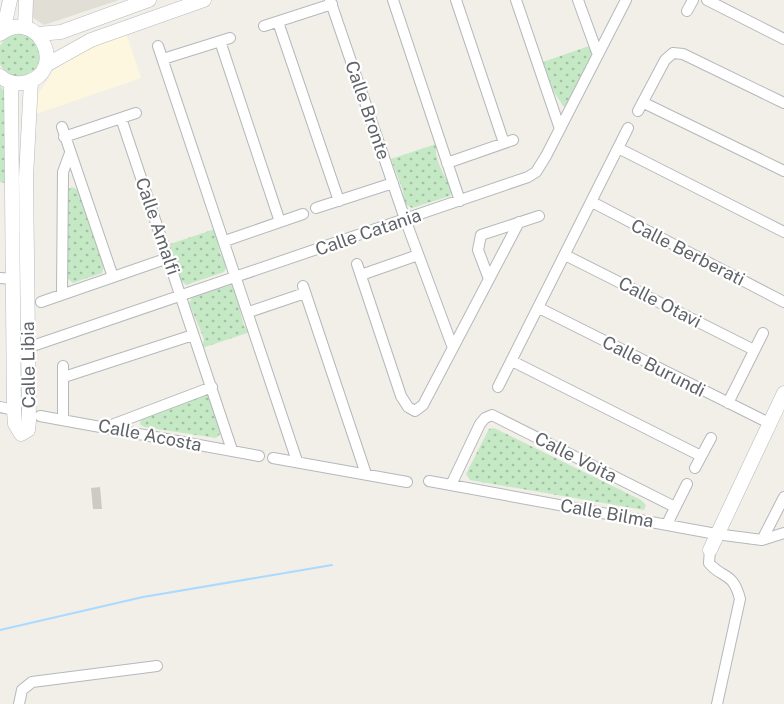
<svg xmlns="http://www.w3.org/2000/svg" width="784" height="704" viewBox="0 0 784 704" font-family="'Public Sans',sans-serif">
<style>
.commercial{fill:#fef7e0}
.education{fill:#e1ded6}
.park{fill:url(#park-dots)}
.lines{fill:none;stroke-linecap:round;stroke-linejoin:round}
.stream{stroke:#aadaff;stroke-width:2}
.building{fill:#cccac5}
.street-casing{stroke:#b5b8bc;stroke-width:12}
.secondary-casing{stroke:#b6babf;stroke-width:15}
.street{stroke:#fff;stroke-width:10}
.secondary{stroke:#fff;stroke-width:14}
.labels{text-anchor:middle;dominant-baseline:central;stroke-width:4.5;stroke-linejoin:round;paint-order:stroke}
.street-label{font-size:18px;fill:#5f6368;stroke:#fff}
</style>
<defs>
<pattern id="park-dots" width="8" height="8" patternUnits="userSpaceOnUse" patternTransform="scale(1.5)"><rect width="8" height="8" fill="#c5e8c5"/><path d="M2 2h.1M6 6h.1" fill="none" stroke="#a3c0a4" stroke-width="1.8" stroke-linecap="round"/></pattern>
</defs>
<rect width="100%" height="100%" fill="#f1efe8"/>
<path class="commercial" d="M126 33 141 78 33 115 34 101 53 71 82 50Z"/>
<path class="education" d="M31 0H119L44 25 32 17Z"/>
<path class="park" d="M-2 55a21 21 0 1 1 42 0a21 21 0 1 1-42 0Z
M589 46 592 55 569 103 564 107 554 92 543 62Z
M0 86 7 94 11 184 0 182Z
M436 144C434 162 445 175 452 190L450 196 412 208 404 203 403 191 391 159Z
M72 187 78 190 104 267 102 273 73 283 67 278V190Z
M215 229 220 253 227 266 224 272 186 285 181 280 170 244Z
M231 285 234 287 244 326 250 332 202 348 204 339 189 303 192 298Z
M205 395 210 397 222 432 216 438 144 427 140 424 141 417Z
M494 428 641 500 646 505 644 510 470 480 466 474 489 429Z"/>
<g class="lines">
<path class="stream" d="M0 630 143 597 332 565"/>
</g>
<path class="building" d="M100 487 102 509H93L91 488Z"/>
<g class="lines">
<defs>
<path id="street" d="M330 0 405 219 453 348
M393 0 460 201
M456 0 504 143
M516 0 560 129
M578 0 598 55
M707 0 784 39
M687 11 693 0
M278 22 339 201
M264 26 332 4
M220 41 280 222
M158 46 297 461
M163 59 230 38
M644 103 784 171
M638 111 665 60 673 53 683 54 784 103
M121 118 232 450
M62 127 113 277
M64 137 136 113
M618 148 784 232
M447 163 513 140
M592 202 784 302
M316 208 393 183
M225 241 303 214
M565 255 754 350
M357 264 401 396 408 407 415 411 423 405 519 222
M361 275 418 255
M0 278 14 279
M489 279 478 250 481 235 539 216
M303 286 366 474
M62 294 63 172 70 153
M41 302 168 258
M539 308 769 423
M249 312 305 293
M15 352 528 177 536 172 546 156 626 0
M512 361 701 456
M64 377 193 335
M498 387 628 128
M728 403 763 333
M0 407 14 410
M40 416 259 456
M63 419V366
M109 426 212 387
M273 458 407 482
M695 468 711 438
M429 481 716 534 762 540 784 533
M451 485 480 424 485 418 492 415 675 507
M667 524 687 484
M762 540 784 497
M710 550 709 563C722 579 733 571 740 599L717 704
M19 704 22 690 32 682 157 666"/>
<path id="secondary" d="M25 28 26 0
M3 32 10 0
M0 34C38 5 68 71 27 82 17 85 8 83 0 76
M38 34 61 32 149 0
M46 65 91 40 204 0
M11 83 14 410 15 424 21 434 28 430 29 421 26 177 31 81
M710 550 784 393"/>
</defs>
<use href="#street" class="street-casing"/>
<use href="#secondary" class="secondary-casing"/>
<use href="#street" class="street"/>
<use href="#secondary" class="secondary"/>
</g>
<g class="labels">
<g class="street-label">
<text transform="translate(368 110) rotate(71)">Calle Bronte</text>
<text transform="translate(158 226) rotate(71)">Calle Amalfi</text>
<text transform="translate(368 232) rotate(-19)">Calle Catania</text>
<text transform="translate(688 252) rotate(27)">Calle Berberati</text>
<text transform="translate(660 302) rotate(27)">Calle Otavi</text>
<text transform="translate(28 365) rotate(-91)">Calle Libia</text>
<text transform="translate(654 366) rotate(27)">Calle Burundi</text>
<text transform="translate(150 435) rotate(11)">Calle Acosta</text>
<text transform="translate(576 457) rotate(27)">Calle Voita</text>
<text transform="translate(607 513) rotate(10)">Calle Bilma</text>
</g>
</g>
</svg>
